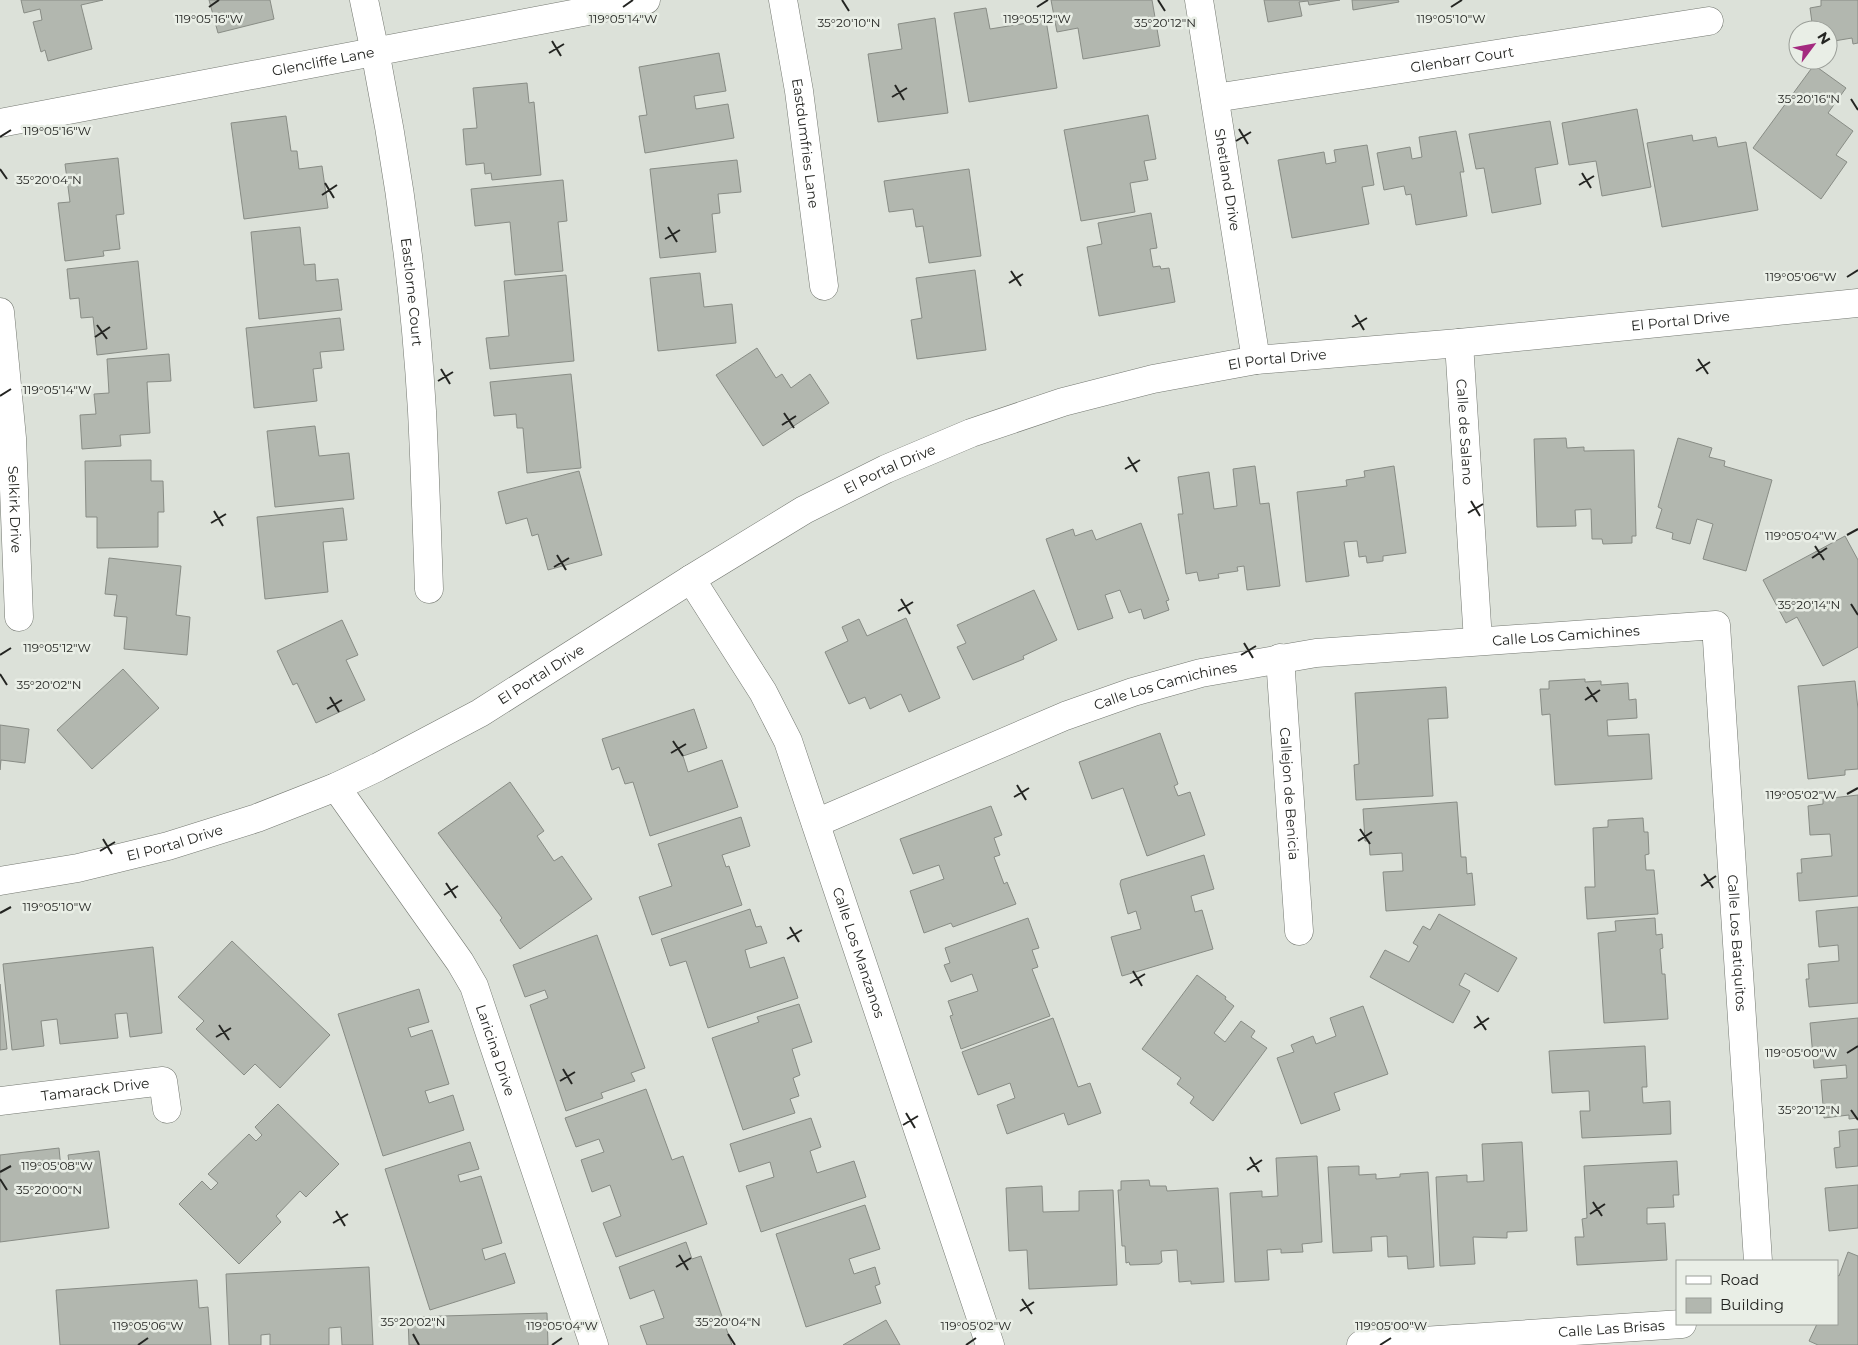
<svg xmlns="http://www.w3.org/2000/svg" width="1858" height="1345" viewBox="0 0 1858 1345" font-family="Montserrat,sans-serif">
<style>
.building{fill:#b2b7af;stroke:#888c85}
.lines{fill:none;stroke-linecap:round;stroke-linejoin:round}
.minor-casing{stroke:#747871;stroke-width:29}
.minor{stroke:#fff;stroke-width:28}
.ticks{fill:none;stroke:#242522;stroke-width:2}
.labels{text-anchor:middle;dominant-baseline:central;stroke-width:5;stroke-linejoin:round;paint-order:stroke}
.street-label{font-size:14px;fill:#242522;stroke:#e9eee6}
.ticks-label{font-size:12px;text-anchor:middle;fill:#242522;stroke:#e9eee6;stroke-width:5;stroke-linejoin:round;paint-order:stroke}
</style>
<rect width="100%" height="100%" fill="#dce1d9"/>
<path class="building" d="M21 0H103L81 5 92 49 48 61 45 50 41 52 33 22 42 20 40 9 24 13Z
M209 0H270L274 19 218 33Z
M1051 0H1152L1160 46 1083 59 1078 28 1057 32Z
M1264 0H1340L1309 5 1308 1 1299 2 1302 16 1268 22Z
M1352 0H1398L1399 2 1353 10Z
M1821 0H1858V43L1853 44 1852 38 1828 42V30H1813L1810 8 1821 6Z
M986 8 990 29 1046 20 1057 88 969 102 954 13Z
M935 18 948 113 878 122 868 54 902 49 898 24Z
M719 53 726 91 694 96 696 109 728 104 734 138 645 153 639 116 647 115 639 67Z
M1814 65 1846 88 1828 113 1853 131 1836 155 1847 162 1821 199 1753 148Z
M527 83 529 103 534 102 541 175 492 180 491 173 485 174 484 163 466 165 463 129 477 128 473 88Z
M1637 109 1651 187 1602 196 1596 161 1569 165 1562 123Z
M1148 115 1156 159 1144 161 1148 180 1130 183 1135 212 1081 221 1064 130Z
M286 116 291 151H297L299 169 322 166 328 208 244 219 231 123Z
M1550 121 1558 164 1535 168 1541 204 1492 213 1484 168 1476 169 1469 134Z
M1456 131 1464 172H1460L1467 216 1416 225 1411 194 1406 195 1404 186 1384 190 1377 153 1410 147 1412 159 1422 157 1419 137Z
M1692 135 1693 141 1716 137 1718 147 1746 142 1758 210 1662 227 1647 143Z
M1367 145 1374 185 1362 187 1369 224 1292 238 1278 160 1324 152 1326 164 1336 162 1334 150Z
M118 158 124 214 116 215 120 249 103 251 104 256 65 261 58 203 70 202 65 164Z
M737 160 741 192 718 194 720 213 712 214 716 252 660 258 650 169Z
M969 169 981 256 929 263 923 226 916 227 913 209 889 212 884 181Z
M563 180 567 221 558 222 563 271 515 275 510 222 475 226 471 189Z
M1151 213 1157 248 1150 249 1153 267 1160 266 1161 269 1169 268 1175 302 1099 316 1087 247 1102 244 1098 223Z
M300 227 304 265 315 264 316 281 338 279 342 310 259 319 251 232Z
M138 261 147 349 97 355 93 317 81 318 79 298 70 299 67 269Z
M975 270 986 350 917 359 911 320 922 318 916 278Z
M700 273 704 307 732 304 736 343 658 351 650 278Z
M566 275 574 361 490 369 486 338 509 336 504 281Z
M340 318 344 350 320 352 322 368 313 369 317 401 254 408 246 328Z
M757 348 776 378 782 374 791 388 810 374 829 403 763 446 716 375Z
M169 354 171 381 147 382 150 433 120 435 121 446 82 449 80 415 96 414 94 394 109 393 107 359Z
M571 374 581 468 527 473 523 428H517L516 414 494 416 490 382Z
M315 426 319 456 349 453 354 499 275 507 267 431Z
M1566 438 1567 448 1584 447V451L1634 450 1636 536H1632V543L1603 544 1602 539H1592L1591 509 1575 510 1576 526 1537 527 1534 439Z
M1678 438 1712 448 1709 457 1725 461 1724 466 1772 480 1746 571 1703 559 1713 524 1697 519 1690 544 1672 539 1673 533 1656 528 1662 509 1658 507Z
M151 460V481H163L164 512H158V547L97 548V517H86L85 461Z
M1255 466 1260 504 1269 503 1280 586 1247 590 1244 566 1237 567 1238 571 1218 574 1219 578 1199 581 1197 572 1186 574 1178 514H1183L1178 477 1209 472 1214 509 1237 506 1233 469Z
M1394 466 1406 553 1383 556V561L1367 563 1366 556 1359 557 1357 541 1344 542 1349 576 1306 582 1297 492 1347 486 1346 480 1365 477 1364 471Z
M579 471 602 555 548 570 538 534 532 536 527 518 506 524 498 492Z
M343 508 347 540 323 542 328 592 265 599 257 517Z
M1141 523 1169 600 1166 601 1169 610 1144 619 1141 609 1129 613 1120 590 1105 595 1113 618 1078 630 1046 539 1073 529 1075 536 1092 530 1096 540Z
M1845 536 1858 560V647L1823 666 1797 617 1786 623 1763 580Z
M109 558 181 566 176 615 190 617 187 655 124 649 127 617 114 616 117 595 105 594Z
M1034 590 1057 640 1023 656 1024 659 973 680 957 647 966 643 957 625Z
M906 618 940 698 909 712 901 694 870 709 865 697 849 704 825 652 848 641 842 627 859 619 867 636Z
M342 620 358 655 346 660 365 700 316 723 297 683 293 685 277 651Z
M123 669 159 708 92 769 57 730Z
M1585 679V682L1601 681V685L1628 683 1629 700 1636 699 1637 718 1607 720 1608 736 1649 734 1652 779 1555 785 1550 714 1542 715 1540 689H1549V681Z
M1855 681 1858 709V769L1845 770V775L1808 779 1798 686Z
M1446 687 1448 718 1428 719 1433 796 1356 800 1354 765 1359 764 1355 693Z
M694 709 707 748 683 756 688 772 722 760 738 807 650 836 633 782 625 784 619 767 612 770 602 739Z
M0 725 29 729 25 763 1 760 0 770Z
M1160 733 1178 784 1174 786 1178 796 1190 792 1205 835 1147 856 1123 788 1092 799 1079 762Z
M510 782 544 831 537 836 554 861 562 856 592 899 520 949 500 920 502 918 438 833Z
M1858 795V896L1799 901 1797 873H1802L1801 859 1832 856 1830 834 1810 835 1808 806 1823 804V799Z
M1457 802 1461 857H1466L1467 874 1472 873 1475 905 1386 911 1383 872 1403 871 1402 853 1370 855 1369 841H1365L1363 809Z
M991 806 1002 835 994 838 1000 855 994 857 1004 884 1007 882 1016 904 953 927 951 923 924 933 910 891 944 879 939 865 913 874 900 839Z
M741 817 750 846 722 855 726 867 729 866 742 905 652 935 639 897 672 886 658 844Z
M1643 818 1644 832H1648L1649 854 1645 855 1646 870H1654L1658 914 1587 919 1585 887H1595L1593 828 1608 827V820Z
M1204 855 1214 889 1191 896 1195 912 1202 910 1213 949 1122 976 1111 937 1141 929 1136 911 1128 914 1120 884 1121 880Z
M1858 907V1003L1809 1007 1806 979H1809L1808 964 1839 961 1838 945 1819 947 1816 911Z
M750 909 756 927 761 926 767 943 745 950 750 968 784 957 798 998 708 1028 686 961 670 966 661 939Z
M1439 914 1517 958 1498 992 1465 973 1459 985 1470 991 1453 1023 1370 977 1385 950 1409 962 1418 946 1413 943 1423 926 1430 930Z
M1028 918 1039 948 1032 950 1038 967 1032 969 1050 1016 961 1049 950 1016 953 1015 948 1001 978 991 972 974 951 982 944 965 950 963 945 948Z
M1655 918 1656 935 1662 934 1663 948 1660 949 1662 974H1665L1668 1019 1604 1023 1598 933 1616 931 1615 921Z
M597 935 645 1068 631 1073 635 1081 601 1093 603 1098 566 1111 530 1005 548 998 545 990 525 997 513 965Z
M232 941 330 1035 280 1088 255 1064 244 1075 196 1029 204 1021 178 997Z
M153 947 162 1033 130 1037 127 1013 115 1014 118 1038 60 1044 57 1019 41 1021 44 1046 12 1050 3 964Z
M1197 975 1226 997 1225 999 1234 1006 1214 1033 1225 1042 1241 1021 1255 1031 1251 1037 1267 1048 1213 1121 1190 1103 1194 1097 1177 1084 1181 1078 1142 1049Z
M0 984 7 1049 0 1050Z
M419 989 429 1022 408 1028 411 1037 432 1030 449 1084 425 1091 429 1103 453 1095 464 1130 383 1156 338 1014Z
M799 1004 812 1042 792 1049 800 1075 793 1078 799 1096 790 1099 795 1113 743 1130 712 1038 759 1022 757 1017Z
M1363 1006 1388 1074 1334 1093 1340 1110 1301 1124 1277 1058 1294 1052 1291 1045 1313 1036 1316 1044 1336 1036 1330 1018Z
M1053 1018 1078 1087 1090 1083 1101 1113 1068 1125 1064 1113 1007 1134 997 1105 1015 1098 1010 1083 978 1095 962 1052Z
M1858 1018V1118L1849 1119V1115L1824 1118 1821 1080 1847 1078 1846 1065 1814 1068 1810 1023Z
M1645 1046 1647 1087H1642L1643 1103 1670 1101 1671 1134 1582 1138 1580 1111H1590L1589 1091 1552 1093 1549 1051Z
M646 1089 672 1160 683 1156 707 1224 616 1257 603 1223 621 1216 610 1185 592 1192 581 1160 604 1152 599 1139 576 1147 565 1118Z
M278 1104 339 1164 306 1197 300 1191 276 1216 281 1222 239 1264 179 1204 202 1181 211 1190 218 1183 208 1174 249 1134 256 1141 262 1135 255 1127Z
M811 1118 821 1147 810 1151 817 1173 854 1161 866 1197 761 1232 746 1186 774 1177 770 1162 739 1172 730 1144Z
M1858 1129V1166L1836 1168 1834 1148 1840 1147 1839 1131Z
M470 1142 479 1169 458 1175 460 1182 481 1176 502 1243 482 1249 485 1260 505 1253 515 1283 430 1310 385 1169Z
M1522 1142 1527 1231 1507 1232V1238L1473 1237 1475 1264 1440 1266 1436 1177 1467 1175V1182L1484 1181 1482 1144Z
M59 1148 61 1169 70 1168 68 1155 99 1151 109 1228 0 1242V1155Z
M1317 1156 1322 1242 1302 1244 1303 1252 1281 1253V1249L1267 1250 1269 1280 1235 1282 1230 1193 1262 1191V1197L1278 1196 1276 1158Z
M1677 1161 1679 1195H1673L1674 1207 1647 1208V1224L1665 1223 1667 1260 1577 1265 1575 1237H1584L1582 1219 1587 1218 1584 1166Z
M1359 1166V1175L1376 1174V1179L1400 1177V1174L1428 1172 1434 1267 1408 1269 1407 1256 1388 1257 1387 1236 1371 1237 1372 1251 1333 1253 1328 1167Z
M1149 1180 1150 1186H1166L1167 1191 1218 1188 1224 1282 1191 1284V1281L1179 1282 1177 1250 1161 1251 1162 1262 1159 1264 1130 1265 1129 1262 1126 1263 1125 1246H1122L1118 1190H1121V1181Z
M1858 1185V1228L1829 1231 1825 1188Z
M1042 1186 1043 1212 1079 1211V1191L1113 1190 1117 1285 1029 1289 1027 1250 1009 1251 1006 1188Z
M865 1205 880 1249 849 1259 854 1274 875 1267 880 1284 875 1286 881 1303 806 1327 776 1234Z
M686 1242 692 1259 701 1256 732 1345H647L640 1326 664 1318 654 1290 630 1299 619 1267Z
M1848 1252 1858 1256V1345H1818L1809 1341 1817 1324H1837V1275L1839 1276Z
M369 1267 373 1345H342L341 1327 329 1328V1345H270V1334L261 1335V1345H229L226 1274Z
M197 1280 199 1308 208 1307 211 1345H60L56 1290Z
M547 1313 548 1345H409L408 1317Z
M886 1320 900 1345H843Z"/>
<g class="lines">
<defs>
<g id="minor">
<path id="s1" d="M364 0C394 135 414 274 422 411 425 471 427 530 429 589"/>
<path id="s2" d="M783 0 799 91 824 286"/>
<path id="s3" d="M1199 0 1256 360"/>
<path id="s4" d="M1215 98 1709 21"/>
<path id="s5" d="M0 123 646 0"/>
<path id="s6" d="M0 312 12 438 19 617"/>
<path id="s7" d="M1459 343 1478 641"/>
<path id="s8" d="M691 579 763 692 788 741 990 1345"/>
<path id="s9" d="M1280 658 1299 931"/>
<path id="s10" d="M336 787 460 962 474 986 594 1345"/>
<path id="s11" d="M816 823 1065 716 1133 692 1201 673 1316 653 1716 625 1758 1261"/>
<path id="s12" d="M0 881 78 868 168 846 257 818 336 787 378 767 480 713 691 579 804 510 886 469 971 433 1063 402 1153 379 1256 360 1459 343 1858 303"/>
<path id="s13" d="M0 1101 163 1081 167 1109"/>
<path id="s14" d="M1361 1345 1682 1324"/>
</g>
</defs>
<use href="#minor" class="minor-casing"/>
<use href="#minor" class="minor"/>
</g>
<path class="ticks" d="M842 0 849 11M1158 0 1165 11M209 7 219 0M623 7 633 0M1037 7 1048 0M1451 7 1462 0M552 41 561 56M549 53 564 44M895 85 904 100M892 97 907 88M1851 99 1858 110M1239 129 1248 144M0 137 11 130M1236 141 1251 132M0 169 7 179M1582 173 1591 188M325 183 334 198M1579 185 1594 176M322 195 337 185M668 227 677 242M665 239 680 230M1011 271 1021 286M1847 277 1858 270M1009 283 1023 274M1355 315 1364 330M97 325 107 339M1352 327 1367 318M95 337 110 327M1698 359 1708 374M441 369 450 384M1696 371 1710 362M438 381 453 372M0 396 11 389M784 413 794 428M782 425 796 416M1128 457 1137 472M1125 469 1140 460M1471 501 1480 516M214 511 223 526M1468 513 1483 504M211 523 226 514M1847 535 1858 529M1815 546 1824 560M557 555 566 570M1812 558 1827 548M554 567 569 558M901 599 910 614M1851 604 1858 615M898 611 913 602M1244 643 1253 658M0 655 11 648M1241 655 1256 646M0 674 7 685M1587 687 1597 702M330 697 339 712M1585 700 1600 690M327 709 342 700M673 741 683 756M671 753 686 744M1017 785 1026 800M1847 794 1858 788M1014 797 1029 788M1360 829 1370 844M103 839 112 854M1358 841 1372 832M100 851 115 842M1704 874 1713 888M446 883 456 898M1701 886 1716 876M444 895 458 886M0 913 11 907M790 927 799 942M787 939 802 930M1133 971 1142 986M1130 983 1145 974M1477 1016 1486 1030M219 1025 229 1040M1474 1028 1489 1018M216 1037 231 1028M1847 1053 1858 1046M563 1069 572 1084M560 1081 575 1072M1851 1110 1858 1120M906 1113 915 1128M903 1125 918 1116M1250 1157 1259 1172M1247 1170 1262 1160M0 1172 11 1166M0 1179 7 1190M1593 1202 1602 1216M336 1211 345 1226M1590 1214 1605 1204M333 1223 348 1214M679 1255 688 1270M676 1267 691 1258M1022 1299 1032 1314M1020 1311 1034 1302M413 1334 419 1345M728 1334 735 1345M138 1345 148 1338M552 1345 562 1338M966 1345 976 1338M1380 1345 1391 1338"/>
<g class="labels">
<g class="street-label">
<text stroke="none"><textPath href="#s4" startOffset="250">Glenbarr Court</textPath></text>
<text stroke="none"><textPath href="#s5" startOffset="329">Glencliffe Lane</textPath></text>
<text stroke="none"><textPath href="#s2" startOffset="145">Eastdumfries Lane</textPath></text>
<text stroke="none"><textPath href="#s3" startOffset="182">Shetland Drive</textPath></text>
<text stroke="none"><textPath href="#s1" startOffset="296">Eastlorne Court</textPath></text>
<text stroke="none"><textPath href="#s12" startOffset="1799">El Portal Drive</textPath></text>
<text stroke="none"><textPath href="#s12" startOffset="1394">El Portal Drive</textPath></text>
<text stroke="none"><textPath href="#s7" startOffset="89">Calle de Salano</textPath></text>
<text stroke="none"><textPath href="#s12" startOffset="989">El Portal Drive</textPath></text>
<text stroke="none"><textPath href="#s6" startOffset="198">Selkirk Drive</textPath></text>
<text stroke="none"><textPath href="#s11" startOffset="781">Calle Los Camichines</textPath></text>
<text stroke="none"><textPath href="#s12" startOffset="584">El Portal Drive</textPath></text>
<text stroke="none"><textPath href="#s11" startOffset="376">Calle Los Camichines</textPath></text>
<text stroke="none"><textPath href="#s9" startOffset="136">Callejon de Benicia</textPath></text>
<text stroke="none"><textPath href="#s12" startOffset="179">El Portal Drive</textPath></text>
<text stroke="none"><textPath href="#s11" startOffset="1250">Calle Los Batiquitos</textPath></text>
<text stroke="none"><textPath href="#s8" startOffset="412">Calle Los Manzanos</textPath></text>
<text stroke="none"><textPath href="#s10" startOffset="310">Laricina Drive</textPath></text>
<text stroke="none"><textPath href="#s13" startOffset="96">Tamarack Drive</textPath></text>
<text stroke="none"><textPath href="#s14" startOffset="251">Calle Las Brisas</textPath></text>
</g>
</g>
<g class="ticks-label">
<text x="623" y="23">119°05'14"W</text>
<text x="1037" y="23">119°05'12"W</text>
<text x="1451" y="23">119°05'10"W</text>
<text x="209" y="23">119°05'16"W</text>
<text x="849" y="27">35°20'10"N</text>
<text x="1165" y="27">35°20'12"N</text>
<text x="1809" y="103">35°20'16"N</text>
<text x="57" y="135">119°05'16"W</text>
<text x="49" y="184">35°20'04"N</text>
<text x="1801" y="281">119°05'06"W</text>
<text x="57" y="394">119°05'14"W</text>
<text x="1801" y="540">119°05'04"W</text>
<text x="1809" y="609">35°20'14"N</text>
<text x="57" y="652">119°05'12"W</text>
<text x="49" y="689">35°20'02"N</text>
<text x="1801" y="799">119°05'02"W</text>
<text x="57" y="911">119°05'10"W</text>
<text x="1801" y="1057">119°05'00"W</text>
<text x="1809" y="1114">35°20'12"N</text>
<text x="57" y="1170">119°05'08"W</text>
<text x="49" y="1194">35°20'00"N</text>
<text x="413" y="1326">35°20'02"N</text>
<text x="728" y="1326">35°20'04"N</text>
<text x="148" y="1330">119°05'06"W</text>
<text x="562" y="1330">119°05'04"W</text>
<text x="976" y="1330">119°05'02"W</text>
<text x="1391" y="1330">119°05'00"W</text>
</g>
<rect x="1676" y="1260" width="162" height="65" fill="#e9eee6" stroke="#9a9e98"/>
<rect x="1686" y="1276" width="25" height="8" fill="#ffffff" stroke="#9a9e98"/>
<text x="1720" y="1285" font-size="15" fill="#242522">Road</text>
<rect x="1686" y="1298" width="25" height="15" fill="#b2b7af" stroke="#9a9e98"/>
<text x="1720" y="1310" font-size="15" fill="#242522">Building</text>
<g transform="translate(1813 45) rotate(58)"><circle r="24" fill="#e9eee6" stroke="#9a9e98"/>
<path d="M0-4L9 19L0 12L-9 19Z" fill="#a42a7f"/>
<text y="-8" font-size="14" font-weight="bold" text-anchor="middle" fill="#242522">N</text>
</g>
</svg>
